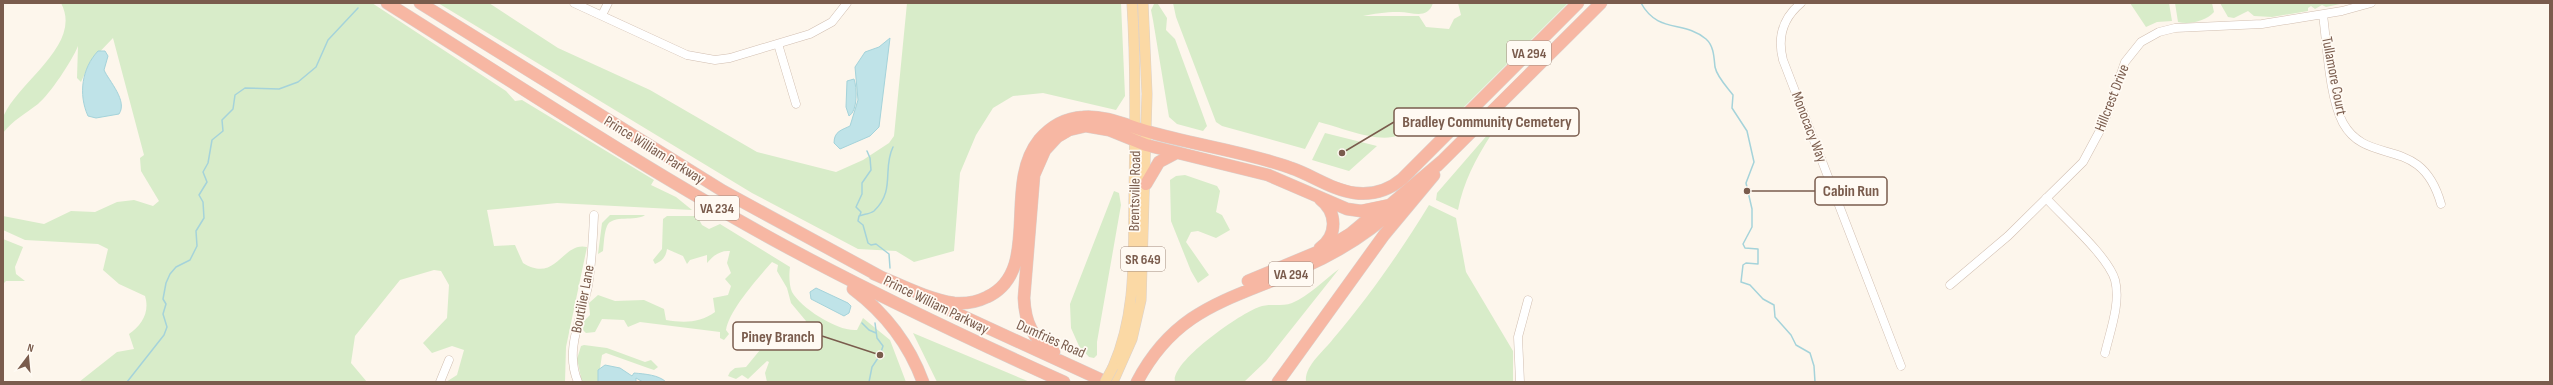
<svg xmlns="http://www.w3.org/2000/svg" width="2553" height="385" viewBox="0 0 2553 385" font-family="'Sofia Sans Condensed',sans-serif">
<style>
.green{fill:#d8ecc9}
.water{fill:#bfe3e8;stroke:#a5d3da}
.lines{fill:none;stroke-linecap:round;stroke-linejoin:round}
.stream{stroke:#a5d3da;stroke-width:1.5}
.minor-casing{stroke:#d1beb0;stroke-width:9}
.major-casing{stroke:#dad1cd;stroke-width:11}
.highway-casing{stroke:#dad1cd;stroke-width:13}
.minor{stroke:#fff;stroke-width:8}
.major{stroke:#fbd9a5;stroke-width:10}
.highway{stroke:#f7b7a3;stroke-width:12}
.major-bridge-casing{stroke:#dad1cd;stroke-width:11;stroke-linecap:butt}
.major-bridge{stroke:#fbd9a5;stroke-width:10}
.labels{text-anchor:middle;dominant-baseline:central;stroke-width:3.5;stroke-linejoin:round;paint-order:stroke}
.shield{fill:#fffaf3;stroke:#a28b7f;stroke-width:1}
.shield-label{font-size:14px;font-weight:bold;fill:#7a5c4d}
.street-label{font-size:15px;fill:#7a5c4d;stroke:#fffaf3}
.leader{fill:none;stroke:#7a5c4d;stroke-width:1.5}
.callout-dot{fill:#7a5c4d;stroke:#fffaf3;stroke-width:1.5}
.callout{fill:#fffaf3;stroke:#7a5c4d;stroke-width:1.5}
.callout-label{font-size:16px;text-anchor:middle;font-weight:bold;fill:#7a5c4d}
</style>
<rect width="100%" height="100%" fill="#fdf6ec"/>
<path class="green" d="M61 3H372L506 91 515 101 522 100 654 180 651 185 676 197 692 210 557 203 487 210 494 246 515 245 523 263C557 284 562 241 587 247L566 347 565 382H446L457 375 464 350 452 346 432 353 423 343 447 318 449 285 441 271 434 270 400 280 355 336 351 363 367 382H79L117 352 134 349 129 334C142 325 150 312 145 296L119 284 103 270 108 249 98 244 25 240 3 230V216L44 224 71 211 95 212 117 202 134 200 153 206 159 201 141 171 140 158 144 155 113 38 90 62 81 82 77 78 78 46C72 61 50 94 38 104 25 114 13 120 3 133 3 128 1 119 4 115 20 80 83 44 61 3Z
M438 3H489L558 48 650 90 757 152 836 172 863 160 889 143 894 136 907 3H1121L1125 96 1116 110 1043 93 1013 96 993 108 976 135 960 173 954 251 914 262 896 251 858 249 752 193Z
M1173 3H1433C1427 21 1411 11 1397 12 1386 12 1373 14 1363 16H1419L1426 27 1449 29 1454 19 1461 15 1458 3H1568L1441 130 1421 119C1412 126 1403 136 1392 137 1373 141 1339 127 1319 122L1305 149 1222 126 1216 122 1176 17Z
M2130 3H2169L2172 21 2157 22 2146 27Z
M2175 3H2212L2214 12C2206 21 2190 25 2178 22Z
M2220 3H2340V4L2326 7 2322 5 2315 9 2311 6 2308 8V11L2272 17 2254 16 2248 11 2234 18 2228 17Z
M1154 4H1158L1167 18 1166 30 1175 39 1207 126 1203 131 1177 124 1169 117 1153 20 1151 10Z
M1325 133 1377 146 1349 171 1312 160Z
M1489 133 1491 135C1476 158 1463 183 1458 210L1436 200 1437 193Z
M1185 175 1217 186 1220 191 1216 212 1222 215 1230 230 1216 238 1198 231 1191 232 1186 242 1209 275 1198 283 1191 271 1171 221 1170 180 1176 176Z
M1114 191 1119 193 1121 205 1097 342V355L1094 358 1089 357 1079 346 1071 328 1070 304Z
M1429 205 1456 218 1466 272 1513 351V382H1306C1304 366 1324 351 1333 339 1368 298 1401 251 1429 205Z
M610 215H645C636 222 612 214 607 226 604 233 604 243 603 251L598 254 602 223Z
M667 216H697L702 225 709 229 720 224 790 267C789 274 789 285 792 292 801 308 838 332 857 330L863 318 890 340 906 382H767L765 373 769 362 767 361 748 379 742 375 736 379 728 376 730 372 735 368 746 367 760 350 756 339 750 337 739 341 736 337 750 333 791 340 798 330 804 328 806 321 791 303 787 288 777 271 778 265 772 262C758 278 729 310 726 330L729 334 724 340 720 338V332L640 322 628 327 624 320 602 319 595 332 586 333 583 330 584 321 590 315 589 303 598 295 615 301 644 300 664 309 666 320C684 323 700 323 715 312L713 298 728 295 731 286 725 279 731 273 727 263 730 251C720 250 713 256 707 263V255L690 260 687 264 683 256 667 249C666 256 663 261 655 264L653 260 662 249 663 219Z
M3 239 23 247 15 267 16 274 25 281H6L3 284Z
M1339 269 1266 361 1244 382H1175C1170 362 1241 313 1259 307 1269 303 1282 307 1292 303 1309 296 1324 280 1339 269Z
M913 333 1030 382H937Z
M584 345 607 348 645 362 651 360 658 367 654 370 648 368 606 353 602 355 598 382H582L577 359 581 346Z"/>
<path class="water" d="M890 38 879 127 870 136 840 149 834 143C834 131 842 130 850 126L858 100 855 67 865 52 879 47Z
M98 51H105L108 56 104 70C109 81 128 101 119 114L96 118 88 116C78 94 82 68 98 51Z
M854 79C857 87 858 111 849 116L846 107 847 81Z
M816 288 848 303 851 306 849 313 844 316 811 299 810 292Z
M605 365 620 368 632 376 634 373C645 374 659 375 666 382H643L636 378V382H598V370Z"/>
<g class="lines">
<path class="stream" d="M1641 3C1658 34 1684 20 1706 39 1714 46 1714 58 1715 67 1717 77 1727 87 1733 95L1732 108 1747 131 1754 162 1746 183 1752 209V227L1743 244 1745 248 1758 249V264L1746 263 1743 265 1741 282 1750 285 1763 299 1774 305 1775 317 1791 335 1796 345 1810 353 1814 366 1815 382
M860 215 861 212 856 207 862 194V183L871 170 870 158 867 151
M890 268 889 254 876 244 871 245 868 243 863 225 858 221 859 216C864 214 870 214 874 211 896 190 882 169 893 147
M862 323 869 330 876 333
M127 382 164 335 167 327 163 314 166 304 163 299 166 283 170 274 176 267 190 260 197 246 196 231 204 218 203 202 199 195 207 182 203 172 208 163 212 140 223 131 222 120 233 109 235 95 245 88 279 89 298 82 316 67 328 40 358 8
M869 382 872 367 880 355 883 346 877 338 875 323"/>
<defs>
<path id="minor" d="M574 3 687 55 715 60 730 58 810 34 832 22 847 3
M1801 3C1783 18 1777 37 1783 60L1901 366
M602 15 608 3
M2323 15C2327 44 2329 97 2343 123 2368 168 2421 133 2441 204
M778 44 796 104
M2046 198C2064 218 2108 256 2115 280 2121 303 2110 331 2105 353
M1950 285 2008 236 2083 162 2104 123 2125 62 2141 42 2159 32 2175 28 2262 24 2342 11 2371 3
M440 382 449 360
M578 382C564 350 582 317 588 286 592 262 593 238 594 215
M1520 382 1518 337 1528 300"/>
<path id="major" d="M1113 367C1137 312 1133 256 1134 197 1135 132 1136 68 1132 3
M1113 382 1132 339 1141 300 1147 94 1143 3"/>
<path id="highway" d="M387 3C518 85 647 171 783 245 875 295 969 339 1064 382
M420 3 723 191 881 277
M1437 166 1601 3
M1146 184 1159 162 1176 153
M1320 199C1337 212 1338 235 1320 248
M874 274C899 284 927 299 954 303 966 304 977 302 987 297 1043 271 1002 186 1039 140 1051 126 1065 118 1083 117 1104 115 1126 125 1146 131 1194 145 1244 151 1291 168 1312 175 1332 190 1355 193 1372 195 1389 190 1402 179L1578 3
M1248 281 1327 248 1350 234 1380 209
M853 289C885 313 909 344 923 382
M934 303 1106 382
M1054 352C1032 339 1025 322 1024 298L1034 175 1045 150 1057 137 1069 130 1086 126 1109 130 1146 145 1268 175 1347 209 1361 211 1390 205 1442 161
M1137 382C1177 306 1232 300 1302 268 1339 252 1372 231 1401 203
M1278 382 1384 235 1434 175"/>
</defs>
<use href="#minor" class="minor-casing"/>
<use href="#major" class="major-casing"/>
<use href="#highway" class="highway-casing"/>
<use href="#minor" class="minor"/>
<use href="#major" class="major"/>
<use href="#highway" class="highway"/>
<defs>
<path id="major-bridge" d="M1105 382 1113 367"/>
</defs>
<use href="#major-bridge" class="major-bridge-casing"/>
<use href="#major-bridge" class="major-bridge"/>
</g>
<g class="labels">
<g class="shield">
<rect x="1507" y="41" width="44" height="24" rx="3"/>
<rect x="695" y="196" width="44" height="24" rx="3"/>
<rect x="1121" y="247" width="44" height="24" rx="3"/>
<rect x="1269" y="262" width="44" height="24" rx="3"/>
</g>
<g class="shield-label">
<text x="1529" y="53">VA 294</text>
<text x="717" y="208">VA 234</text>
<text x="1143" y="259">SR 649</text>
<text x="1291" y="274">VA 294</text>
</g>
<g class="street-label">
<text transform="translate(2334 76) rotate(79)">Tullamore Court</text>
<text transform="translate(2112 98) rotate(-69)">Hillcrest Drive</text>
<text transform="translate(1809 127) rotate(69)">Monocacy Way</text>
<text transform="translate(654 150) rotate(32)">Prince William Parkway</text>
<text transform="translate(1135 191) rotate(-89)">Brentsville Road</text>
<text transform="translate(583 299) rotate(-79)">Boutilier Lane</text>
<text transform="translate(936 305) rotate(26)">Prince William Parkway</text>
<text transform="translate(1051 339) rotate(24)">Dumfries Road</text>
</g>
</g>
<path class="leader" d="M1342 153L1394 122M1747 191L1815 191M880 355L822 336"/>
<g class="callout-dot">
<circle cx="1342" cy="153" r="4"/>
<circle cx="1747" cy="191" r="4"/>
<circle cx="880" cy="355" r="4"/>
</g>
<g class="callout">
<rect x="1394" y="108" width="185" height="28" rx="4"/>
<rect x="1815" y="177" width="72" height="28" rx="4"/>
<rect x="733" y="322" width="89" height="28" rx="4"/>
</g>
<g class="callout-label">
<text x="1487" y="127">Bradley Community Cemetery</text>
<text x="1851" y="196">Cabin Run</text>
<text x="778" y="342">Piney Branch</text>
</g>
<rect width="2553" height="385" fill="none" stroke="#7a5c4d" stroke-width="8"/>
<g transform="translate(28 357) rotate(16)" stroke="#fffaf3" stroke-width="3" paint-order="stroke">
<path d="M0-3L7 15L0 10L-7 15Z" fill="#7a5c4d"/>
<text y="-6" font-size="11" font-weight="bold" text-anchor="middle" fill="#7a5c4d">N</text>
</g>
</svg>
